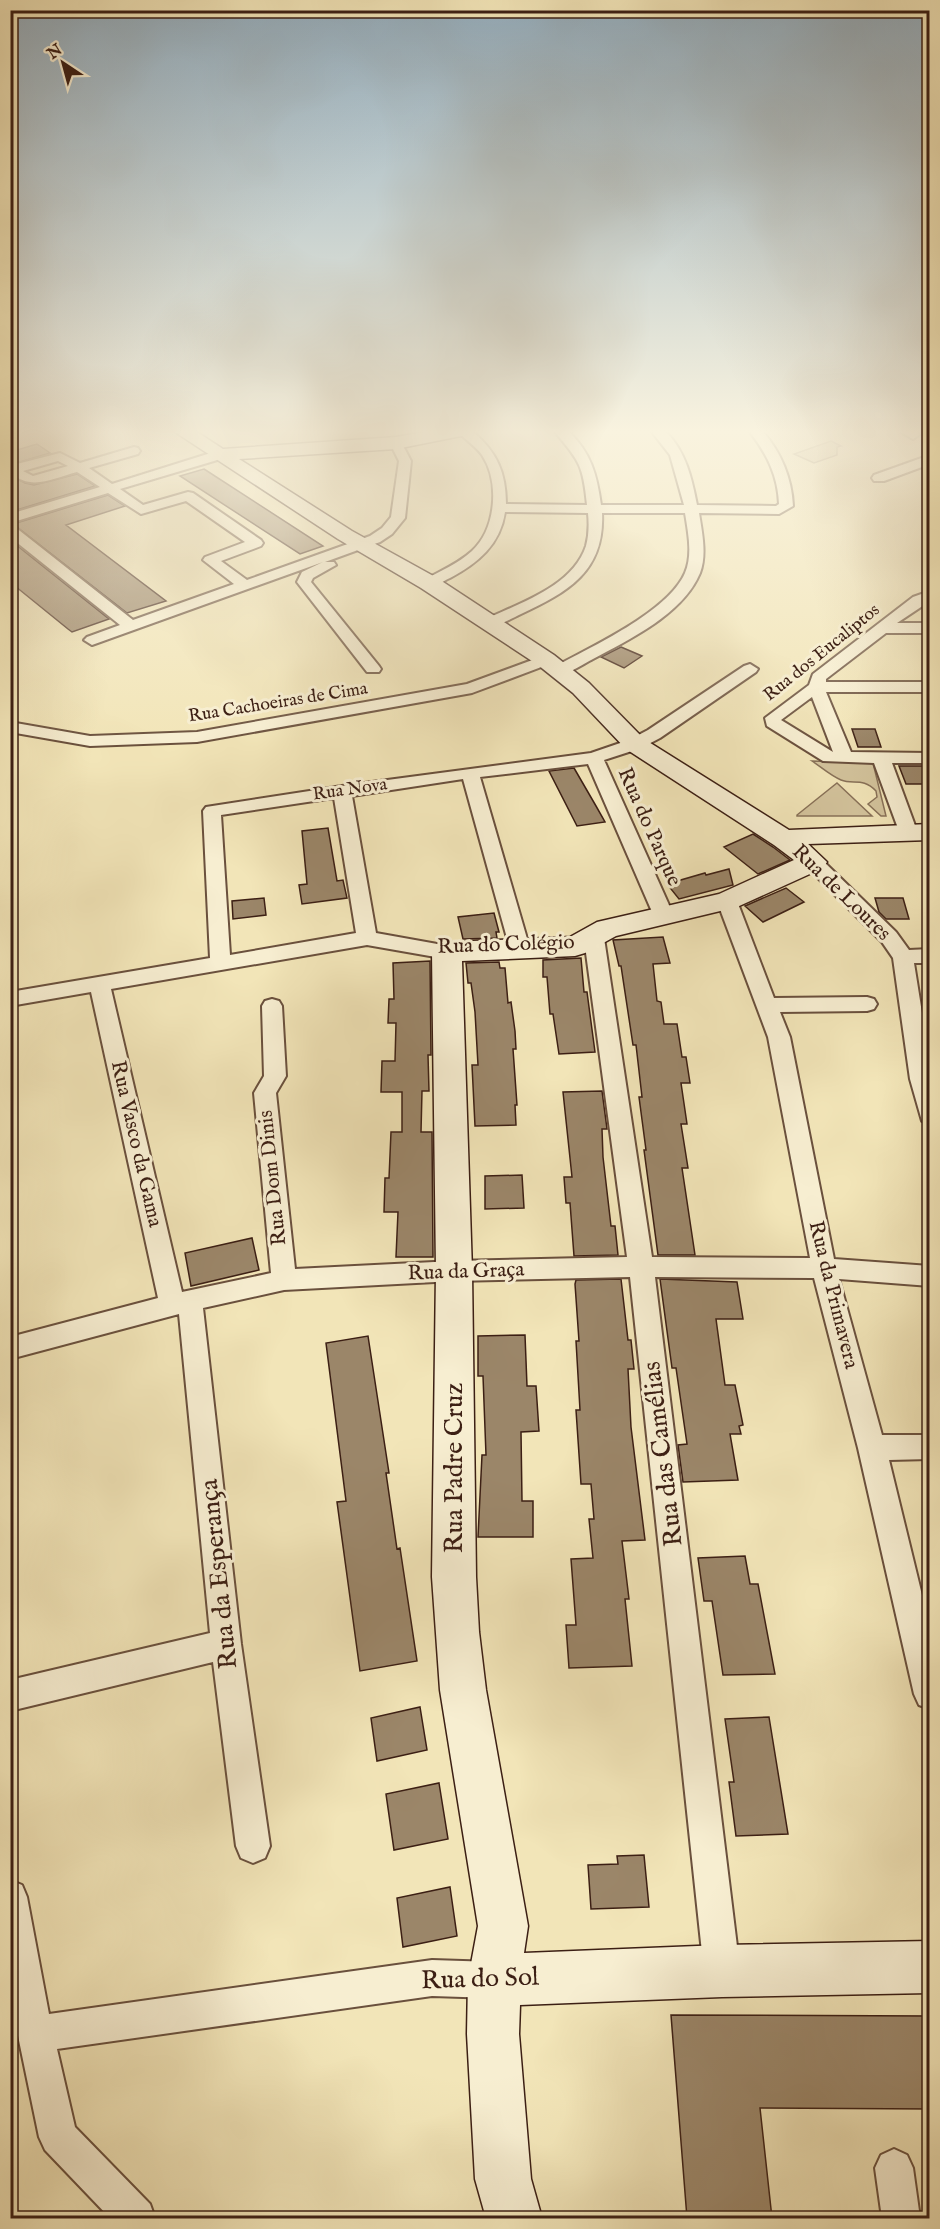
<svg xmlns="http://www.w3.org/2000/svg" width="940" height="2229" viewBox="0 0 940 2229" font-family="'IM FELL English',serif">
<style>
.green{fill:#d3c39c;stroke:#887158;stroke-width:1.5}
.building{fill:#9b8669;stroke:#3c1f14;stroke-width:1.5}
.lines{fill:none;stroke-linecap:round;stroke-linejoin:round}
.street-casing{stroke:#6a503d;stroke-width:4}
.secondary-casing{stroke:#3c1f14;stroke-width:3}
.street{fill:#f7eed1;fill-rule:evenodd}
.secondary{fill:#f7eed1;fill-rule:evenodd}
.labels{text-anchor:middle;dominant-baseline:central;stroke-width:6;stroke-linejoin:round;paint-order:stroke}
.far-street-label{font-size:18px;fill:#3c1f14;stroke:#f7eed1}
.street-label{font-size:21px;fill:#3c1f14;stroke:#f7eed1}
.near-street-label{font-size:26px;fill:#3c1f14;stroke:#f7eed1}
</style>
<rect width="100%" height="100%" fill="#f2e5b8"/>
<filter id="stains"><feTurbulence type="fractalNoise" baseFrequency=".00333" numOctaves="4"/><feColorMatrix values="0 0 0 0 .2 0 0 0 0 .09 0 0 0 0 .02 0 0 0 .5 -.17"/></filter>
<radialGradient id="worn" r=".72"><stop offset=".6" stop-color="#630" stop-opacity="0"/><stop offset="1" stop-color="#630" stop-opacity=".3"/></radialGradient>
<path class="green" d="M831 441 841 446 837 447V455L814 463 794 454Z
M812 761 873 763 886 816H881L868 804 877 797 876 791C863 777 853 785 841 780 831 776 821 767 812 761Z
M837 783 872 816H797V815Z"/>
<path class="building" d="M37 444 50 453 10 465V452Z
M204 469 323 546 300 554 180 476Z
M77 474 95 486 10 512V475L25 483 34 485Z
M108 495 125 506 66 525 166 601 127 613 13 524Z
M10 540 109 619 72 632 68 629 10 582Z
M621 647 642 656 624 668 601 657Z
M852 729H875L881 747H858Z
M899 766H924L930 784H906Z
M574 768 596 806 605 822 577 826 549 771Z
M328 828 337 881 343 880 347 898 302 904 299 885 307 884 302 831Z
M753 834 773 847 790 860 758 874 724 847Z
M729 869 733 885 679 899 667 884 705 873 706 875Z
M786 888 804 902 763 922 745 906Z
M264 898 266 915 233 919 232 901Z
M875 898H903L909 919H886L879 912Z
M494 913 499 932H496L497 938 463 939 458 917Z
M663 937 670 963 653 964 657 1001 661 1002 664 1024H677L682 1057H686L690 1083H681L687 1124H681L688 1168H682L695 1255H658L644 1150H646L639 1097H642L636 1045H633L621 966H619L613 940Z
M581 958 584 992H587L595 1052 559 1054 553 1014H550L547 977H543V960Z
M430 961 431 1055H428L429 1091H422L421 1132H432L433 1257H396L398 1212H384L385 1178H389L391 1132H402V1092H381L382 1061H395L396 1023H388L389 999H394L393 963Z
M499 962 500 968H505L508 1003 511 1002 515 1031 516 1049H513L517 1105H515L516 1125 475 1126 472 1065H478L475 1012 471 983H468L466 963Z
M602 1091 607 1129H602L603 1157 611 1226H615L618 1255 574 1256 570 1203H566L564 1177H572L563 1092Z
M522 1175 524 1208 485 1209V1176Z
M252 1238 259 1270 191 1286 185 1253Z
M621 1279 628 1340H631L634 1369H628L631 1427 645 1540 622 1541 629 1599H625L632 1666 569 1668 566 1625H576L571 1559 593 1558 589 1519H594L591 1484H581L576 1410H580L576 1341H579L575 1284 576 1280Z
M660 1279 737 1282 743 1319H716L725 1385H735L743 1425 739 1426 741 1434H730L738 1480 683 1482 678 1445 687 1444 676 1368H672Z
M525 1335 527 1386H536L539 1431 521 1432 522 1501H533V1537H478L482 1455H486L483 1376H478V1336Z
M368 1336 389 1473H386L397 1549 400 1548 417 1661 360 1671 337 1502 346 1501 326 1343Z
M745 1556 750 1584H758L775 1674 723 1675 712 1601H704L698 1558Z
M420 1707 427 1750 377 1761 371 1718Z
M769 1717 788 1834 736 1836 729 1782H734L725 1719Z
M439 1783 448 1839 394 1850 386 1794Z
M644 1855 649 1907 591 1909 588 1865 618 1864 617 1856Z
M450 1887 457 1936 403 1947 397 1898Z
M671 2015 930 2016V2109L760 2108 772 2218H687Z"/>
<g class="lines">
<defs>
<path id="street" d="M459 432H473C497 452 506 473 506 504L587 505C583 465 580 462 555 432H569C591 453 597 475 601 505H684L670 455 652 432H666C686 452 692 479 697 505L776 506 779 504C778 476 767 454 750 432H763C781 452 792 479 793 506L779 514 699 513C702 532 707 555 700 573 683 614 630 639 593 659 583 664 572 672 560 675L552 670 554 667C591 647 668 612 685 573 693 555 688 532 685 513H602C605 571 568 592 521 614 510 619 497 628 486 625L483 622 486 619C520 603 573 586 586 546 589 535 589 523 588 513L505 512C500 545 478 563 450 578 441 582 434 589 424 586L422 583 424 580C440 571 458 564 472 551 496 529 500 482 482 455 476 446 466 441 459 432Z
M901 432H917L919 435 913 439Z
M396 439 400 440 411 461 405 518 392 534 380 542 325 562H334L336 565 313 578 311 582 379 666 381 669 379 672H367L297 582 302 572 323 562 92 645 84 640 87 637 120 625 10 537V526L15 527 133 620 234 584 203 560 205 557 245 542 186 501 141 514 108 493 10 523V514L100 487 77 472C53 478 31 492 10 472L13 465 60 453 80 463 134 447 138 448 140 451 138 454 89 468 112 484 214 452H224L225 455 224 458 120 489 143 505 188 492 193 493 261 540 263 543 261 546 221 561 247 580 370 536 382 528 391 517 399 461 390 443ZM58 461 68 466 33 476 23 471Z
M930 455V464L884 481H874L872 478 874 475Z
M930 591V601L897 623H930V633H886L826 679V682H930V692H826L851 752 930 753V763H892L917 831 914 835H902L899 831 874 763 823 761 767 726 765 718 809 685 813 674 913 597ZM812 697 833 752 781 720Z
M546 655 552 657 554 660 552 663 472 693 197 742 90 746 10 732V722L90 736 197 732 467 684Z
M750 664 758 669 756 672 660 738 641 748 604 760 673 914 670 918 663 920 656 918 653 914 588 764 480 777 530 949 527 954 520 956 513 954 510 949 463 779 352 796 376 933 454 947 457 952 454 957 447 959 367 945 111 989 182 1292 271 1273 254 1093 264 1076 262 1006 265 1001 272 999 279 1001 282 1006 286 1076 276 1093 295 1269 454 1261 627 1257 584 938 587 933 594 931 601 933 604 938 652 1257 810 1258 768 1037 717 901 720 897 727 895 734 897 737 901 774 998 867 997 874 999 877 1004 874 1009 867 1011 780 1012 790 1037 834 1259 930 1266V1286L839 1279 882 1435H930V1459L889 1460 930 1628V1709L919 1705 914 1694 858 1448 814 1278 655 1277 740 1971 734 1983 722 1989 710 1983 704 1971 630 1277 454 1281 284 1290 203 1308 241 1644 270 1846 265 1858 253 1863 241 1858 236 1846 213 1662 10 1711V1680L210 1633 179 1314 10 1359V1337L158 1298 91 992 10 1006V992L210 958 203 811 206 807 342 786 591 753 629 740 648 730 744 666ZM334 798 356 933 230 955 221 815Z
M813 856 820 858 896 932 909 950 930 949V963H914L930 1063V1123L922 1121 910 1079 893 958 882 942 806 866 804 862 806 858Z
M10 1880 22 1885 27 1897 49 2014 432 1960 494 1962 506 1968 512 1980 506 1992 494 1998 432 1996 57 2049 75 2127 150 2204 155 2218H110L45 2150 39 2137 10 1997Z
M894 2149 907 2155 913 2168 920 2218H882L875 2168 881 2155Z"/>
<path id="secondary" d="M175 432H197L223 449 396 437 424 432H465L462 436 456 437 396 449 239 459 352 531 437 578 554 655 589 683 644 739 789 830 930 824V840L808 844 827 862 823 868 737 907 616 936 585 953 575 956 462 961 472 1271 476 1577 479 1632 486 1690 528 1926 524 1953 722 1945 930 1941V1993L722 1997 520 2005 519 2034 531 2179 542 2218H486L475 2179 467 2034 468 1980 478 1926 440 1690 432 1577 436 1271 432 952 437 945 447 942 570 937 597 922 719 894 794 860 774 845 626 749 573 693 538 665 421 588 338 539Z"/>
</defs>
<use href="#street" class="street-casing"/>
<use href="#secondary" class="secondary-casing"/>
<use href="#street" class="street"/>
<use href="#secondary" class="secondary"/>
</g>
<linearGradient id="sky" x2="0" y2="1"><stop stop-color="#93adbe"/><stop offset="0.58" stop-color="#f9f3df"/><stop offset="1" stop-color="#f9f3df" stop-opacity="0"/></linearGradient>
<rect width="940" height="744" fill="url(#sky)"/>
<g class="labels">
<g class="far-street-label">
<text transform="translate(822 653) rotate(-39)">Rua dos Eucaliptos</text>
<text transform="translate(278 703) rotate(-9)">Rua Cachoeiras de Cima</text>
<text transform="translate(350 790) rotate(-8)">Rua Nova</text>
</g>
<g class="street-label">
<text transform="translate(649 827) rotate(66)">Rua do Parque</text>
<text transform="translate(841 893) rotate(44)">Rua de Loures</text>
<text transform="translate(506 945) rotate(-2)">Rua do Colégio</text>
<text transform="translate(136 1144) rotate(77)">Rua Vasco da Gama</text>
<text transform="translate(273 1178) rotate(-96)">Rua Dom Dinis</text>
<text transform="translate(466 1272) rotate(-2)">Rua da Graça</text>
<text transform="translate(833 1295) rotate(76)">Rua da Primavera</text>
</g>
<g class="near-street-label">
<text transform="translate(663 1454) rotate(-97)">Rua das Camélias</text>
<text transform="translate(454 1468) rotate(-90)">Rua Padre Cruz</text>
<text transform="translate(219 1574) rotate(-96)">Rua da Esperança</text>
<text transform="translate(480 1979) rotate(-2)">Rua do Sol</text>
</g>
</g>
<rect width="940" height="2229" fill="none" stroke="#f2e5b8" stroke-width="36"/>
<rect x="12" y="12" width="916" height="2205" fill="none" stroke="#3c1f14" stroke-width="3"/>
<rect x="18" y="18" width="904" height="2193" fill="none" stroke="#3c1f14" stroke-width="1.5"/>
<g transform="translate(63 63) rotate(324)" stroke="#f7eed1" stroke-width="4.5" paint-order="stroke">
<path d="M0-4.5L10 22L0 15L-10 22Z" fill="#3c1f14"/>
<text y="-9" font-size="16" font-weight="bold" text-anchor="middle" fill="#3c1f14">N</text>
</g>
<rect width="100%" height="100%" filter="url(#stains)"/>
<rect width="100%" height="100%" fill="url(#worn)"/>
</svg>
